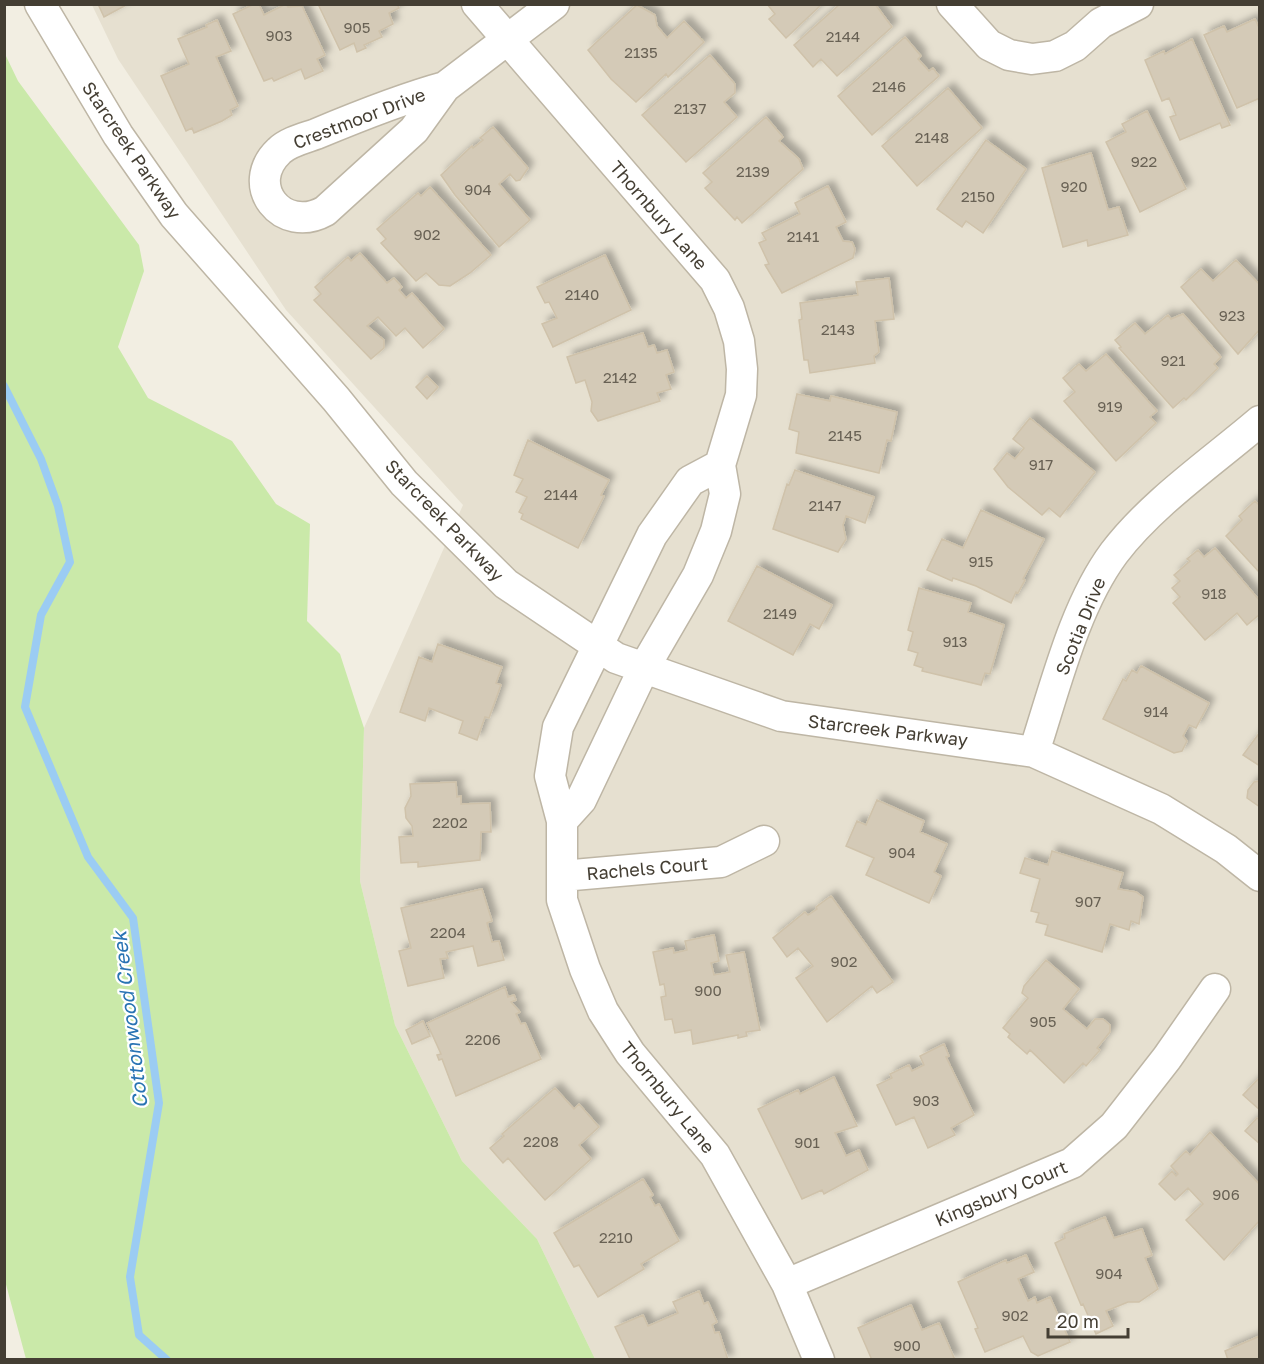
<svg xmlns="http://www.w3.org/2000/svg" width="1264" height="1364" viewBox="0 0 1264 1364" font-family="'Golos Text',sans-serif">
<style>
.residential{fill:#e6e0d0}
.green{fill:#cae9a9}
.lines{fill:none;stroke-linecap:round;stroke-linejoin:round}
.stream{stroke:#9bccf3;stroke-width:8}
.building{fill:#d4cab7;stroke:#cfc2aa;stroke-width:1.5;filter:url(#shadow)}
.minor-casing{stroke:#beb6a5;stroke-width:33}
.minor{stroke:#fff;stroke-width:30}
.labels{text-anchor:middle;dominant-baseline:central;stroke-width:4.5;stroke-linejoin:round;paint-order:stroke}
.number-label{font-size:15px;fill:#686154}
.street-label{font-size:18px;fill:#443e33;stroke:#fff}
.water-label{font-size:20px;font-style:italic;fill:#2974b3;stroke:#fff}
</style>
<defs>
<filter id="shadow"><feDropShadow dx="5.5" dy="-5.5" stdDeviation="3" flood-color="#0004"/></filter>
</defs>
<rect width="100%" height="100%" fill="#f2eee2"/>
<path class="residential" d="M92 5H1259V1359H595L537 1239 462 1161 395 1025 360 881 364 728 463 505 286 310 118 59Z"/>
<path class="green" d="M5 54 18 81 139 245 144 271 118 347 148 398 232 441 276 504 310 524 307 621 340 654 364 728 360 881 395 1025 462 1161 537 1239 595 1359H26L4 1277Z"/>
<g class="lines">
<path class="stream" d="M4 386 41 459 58 506 70 562 41 615 25 707 88 857 133 918 159 1103 130 1277 139 1335 167 1360"/>
</g>
<path class="building" d="M98 4H128L104 17Z
M254 4H259L264 15 286 4 288 7 302 6 325 55 317 59 323 71 305 79 301 69 274 81 272 78 264 81 233 14Z
M318 4H397L399 8 389 13 393 24 379 31 382 37 364 45 366 48 357 52 354 43 340 50Z
M767 4H822L786 38 769 19 775 14Z
M840 4H875L892 27 837 76 821 59 813 67 794 45Z
M637 5 655 15 657 26 667 38 684 21 704 42 668 77 666 74 636 102 611 79 588 50Z
M1255 19 1260 30V98L1237 108 1204 35 1224 26 1227 32Z
M217 20 231 51 216 57 238 106 230 110 232 115 222 121 194 133 192 128 186 131 161 76 189 64 178 39 207 27 206 25Z
M905 37 921 56 918 59 929 71 933 68 939 76 872 135 838 96Z
M1192 39 1230 125 1222 128 1220 123 1180 140 1170 117 1176 115 1169 98 1162 101 1145 60 1164 51 1165 54Z
M710 55 735 84V93L724 102 737 117 686 162 642 115Z
M948 88 982 128 917 186 882 146Z
M1147 111 1186 189 1140 212 1106 142 1126 132 1122 124Z
M766 117 783 137 779 141 799 159 803 169 742 223 737 217 735 220 705 188 712 182 703 173Z
M493 127 528 168 520 180 516 181 510 174 499 184 530 220 499 247 455 195 441 175 472 146 473 148 483 140 480 138Z
M986 140 1026 169 983 233 966 221 962 227 937 209Z
M1091 153 1108 210 1119 207 1128 235 1088 246 1087 240 1063 247 1042 168Z
M828 186 846 222 836 227 843 241 852 242 855 249 853 258 782 293 765 265 769 264 759 243 766 240 762 233 800 214 795 203Z
M430 187 491 255 470 273 450 286 439 285 426 273 416 281 381 243 386 239 377 229 418 193 421 196Z
M360 253 387 283 394 278 402 287 399 290 406 298 412 293 444 329 423 348 405 328 396 336 378 317 367 326 384 340V348L371 359 314 300 321 294 315 287 348 257 351 261Z
M605 255 631 310 553 347 542 324 557 318 549 302 545 303 537 287Z
M1236 260 1260 285V329L1238 354 1181 287 1201 269 1213 281Z
M889 278 894 319 875 321 879 352 874 356 875 363 810 373 808 360H804L799 320 802 319 800 303 858 295 856 282Z
M1183 314 1221 357 1214 364 1218 368 1186 400 1184 398 1173 408 1119 348 1121 347 1115 340 1135 323 1145 334 1168 315 1171 319Z
M643 333 648 347 654 345 657 353 667 350 674 372 666 375 671 389 657 393 660 401 598 421 591 411 592 402 585 380 576 383 567 357Z
M1106 354 1157 411 1150 417 1156 423 1116 461 1064 401 1075 392 1063 378 1079 364 1086 371Z
M427 376 438 387 427 399 416 387Z
M797 394 830 401 831 396 897 412 891 441 887 440 879 473 796 453 799 432 789 429Z
M1030 418 1095 472 1060 517 1049 508 1042 515 1008 487 994 469 1007 453 1015 459 1024 448 1013 439Z
M528 440 609 480 601 495 604 496 578 548 521 519 523 514 519 512 527 497 516 492 523 479 514 475Z
M795 470 874 497 865 523 846 516 843 525 846 539 838 552 773 529 787 484 789 485Z
M1255 501 1260 506V573L1226 536 1242 520 1239 516Z
M981 510 1044 539 1023 579 1025 580 1018 593 1016 592 1011 603 976 586 953 578 952 581 927 570 942 539 963 548Z
M1215 548 1260 601V614L1247 625 1237 613 1205 640 1173 603 1180 597 1172 588 1180 581 1174 575 1190 561 1187 559 1198 550 1204 557Z
M757 566 832 605 819 629 810 624 793 655 728 621Z
M919 588 971 603 968 612 1004 625 990 674 985 673 981 685 922 671 923 668 914 665 918 653 908 650 913 632 908 630Z
M438 644 502 667 496 683 501 685 489 718 485 717 477 740 459 733 463 721 429 708 425 721 400 712 419 657 432 662Z
M1141 666 1209 703 1196 728 1189 725 1183 736 1187 741 1182 751 1174 753 1103 719 1123 679 1126 681 1132 670 1137 673Z
M1260 732V766L1243 755Z
M1260 781V807L1247 798 1248 790 1254 782Z
M456 782 457 797 461 796V804L490 803 491 832H481L480 860 418 867V862L401 863 399 837 413 836 412 826 406 818 405 808 411 796 410 784Z
M877 800 924 821 920 832 947 844 934 872 941 876 929 903 866 875 874 858 846 846 857 821 866 825Z
M1052 851 1123 873 1118 889 1136 892 1143 897 1139 924 1131 921 1129 930 1110 924 1102 952 1045 935 1048 925 1036 922 1039 913 1031 911 1040 879 1020 873 1025 858 1048 865Z
M482 889 492 921 487 923 492 942 499 941 504 960 478 966 473 946 446 952 448 958 440 959 444 978 408 986 399 951 411 948 401 908Z
M831 896 893 982 877 993 872 986 827 1022 796 978 813 966 798 948 787 957 773 938 805 912 808 915 817 909 816 907Z
M714 935 719 961 711 963 714 975 730 972 726 955 744 952 760 1030 746 1032 747 1036 738 1038V1035L693 1044 691 1030 675 1033 672 1019 665 1020 661 997 666 996 664 984 660 985 653 952 673 948 674 953 687 950 685 941Z
M1046 960 1079 989 1063 1009 1087 1029 1095 1019H1103L1110 1025V1032L1097 1048 1100 1050 1086 1066 1083 1063 1064 1083 1030 1050 1027 1054 1008 1037 1010 1034 1003 1028 1028 998 1022 993 1024 986Z
M505 987 508 997 514 995 516 1000 511 1002 520 1012 516 1014 521 1024 525 1023 541 1059 456 1096 442 1059 439 1060 437 1055 441 1054 427 1023Z
M423 1021 430 1036 412 1044 406 1030Z
M944 1044 949 1056 946 1057 974 1115 951 1128 955 1135 928 1148 914 1117 896 1125 877 1085 892 1078 890 1074 909 1065 912 1071 924 1065 920 1056Z
M834 1077 857 1126 835 1133 846 1156 859 1150 868 1170 824 1194 822 1190 802 1199 758 1109 798 1090 800 1094Z
M1260 1077V1110L1243 1095Z
M555 1088 574 1109 579 1104 599 1127 579 1145 591 1159 545 1200 508 1158 503 1163 490 1148 504 1136 502 1134Z
M1257 1118 1260 1120V1144L1245 1131Z
M1210 1132 1260 1185V1220L1224 1260 1186 1220 1203 1204 1188 1188 1175 1200 1159 1184 1172 1171 1176 1176 1178 1174 1171 1166 1186 1151 1190 1155Z
M643 1179 653 1195 650 1197 655 1206 659 1204 679 1241 641 1264 644 1269 598 1297 579 1265 574 1267 554 1233Z
M1105 1217 1114 1238 1142 1229 1152 1255 1145 1258 1158 1289 1139 1302H1128L1106 1311 1113 1326 1096 1334 1083 1304 1081 1305 1055 1243 1065 1238 1064 1234Z
M1026 1255 1034 1272 1018 1279 1028 1301 1035 1297 1037 1303 1050 1297 1070 1342 1038 1356 1031 1352 1023 1336 985 1352 975 1329 978 1328 958 1282 1006 1260 1007 1263Z
M699 1291 704 1304 708 1302 717 1322 712 1325 715 1333 719 1332 728 1360 630 1359 615 1327 643 1315 648 1326 678 1313 673 1302Z
M911 1305 922 1330 939 1323 955 1360H872L858 1328Z
M1260 1336V1360H1228L1225 1351Z"/>
<g class="lines">
<defs>
<path id="minor" d="M40 4 118 135 174 215 336 399 404 483 506 584 616 658 781 716 1034 752 1161 809 1226 849 1260 876
M477 4 715 280 729 308 739 341 742 369 741 395 720 465 725 494 716 531 698 575 644 668 581 800 562 821
M952 4 989 45 1009 55 1032 59 1055 56 1075 46 1101 23 1138 4
M445 87C401 99 359 116 316 134 305 138 288 142 279 151 243 185 282 235 325 211L414 130 445 87 554 4
M720 465 690 481 652 535 558 727 550 776 562 821V900L585 969 603 1011 630 1053 715 1155 787 1284 819 1360
M1034 752C1055 688 1074 607 1114 553 1152 503 1212 462 1260 421
M562 876 721 862 764 841
M787 1284 1072 1163 1114 1126 1167 1058 1215 989"/>
</defs>
<use href="#minor" class="minor-casing"/>
<use href="#minor" class="minor"/>
</g>
<g class="labels">
<g class="number-label">
<text x="357" y="27">905</text>
<text x="279" y="35">903</text>
<text x="843" y="36">2144</text>
<text x="641" y="52">2135</text>
<text x="889" y="86">2146</text>
<text x="690" y="108">2137</text>
<text x="932" y="137">2148</text>
<text x="1144" y="161">922</text>
<text x="753" y="171">2139</text>
<text x="1074" y="186">920</text>
<text x="478" y="189">904</text>
<text x="978" y="196">2150</text>
<text x="427" y="234">902</text>
<text x="803" y="236">2141</text>
<text x="582" y="294">2140</text>
<text x="1232" y="315">923</text>
<text x="838" y="329">2143</text>
<text x="1173" y="360">921</text>
<text x="620" y="377">2142</text>
<text x="1110" y="406">919</text>
<text x="845" y="435">2145</text>
<text x="1041" y="464">917</text>
<text x="561" y="494">2144</text>
<text x="825" y="505">2147</text>
<text x="981" y="561">915</text>
<text x="1214" y="593">918</text>
<text x="780" y="613">2149</text>
<text x="955" y="641">913</text>
<text x="1156" y="711">914</text>
<text x="450" y="822">2202</text>
<text x="902" y="852">904</text>
<text x="1088" y="901">907</text>
<text x="448" y="932">2204</text>
<text x="844" y="961">902</text>
<text x="708" y="990">900</text>
<text x="1043" y="1021">905</text>
<text x="483" y="1039">2206</text>
<text x="926" y="1100">903</text>
<text x="541" y="1141">2208</text>
<text x="807" y="1142">901</text>
<text x="1226" y="1194">906</text>
<text x="616" y="1237">2210</text>
<text x="1109" y="1273">904</text>
<text x="1015" y="1315">902</text>
<text x="907" y="1345">900</text>
</g>
<g class="street-label">
<text transform="translate(359 118) rotate(-21)">Crestmoor Drive</text>
<text transform="translate(132 150) rotate(56)">Starcreek Parkway</text>
<text transform="translate(659 215) rotate(49)">Thornbury Lane</text>
<text transform="translate(445 520) rotate(46)">Starcreek Parkway</text>
<text transform="translate(1080 626) rotate(-68)">Scotia Drive</text>
<text transform="translate(888 730) rotate(7)">Starcreek Parkway</text>
<text transform="translate(647 868) rotate(-5)">Rachels Court</text>
<text transform="translate(668 1097) rotate(51)">Thornbury Lane</text>
<text transform="translate(1001 1193) rotate(-23)">Kingsbury Court</text>
</g>
<g class="water-label">
<text transform="translate(129 1020) rotate(-97)">Cottonwood Creek</text>
</g>
</g>
<rect width="1264" height="1364" fill="none" stroke="#443e33" stroke-width="12"/>
<path d="M1048 1328v9h80v-9" fill="none" stroke="#443e33" stroke-width="3"/>
<text x="1057" y="1328" font-size="18" fill="#443e33" stroke="#ffffff" stroke-width="4.5" paint-order="stroke">20 m</text>
</svg>
